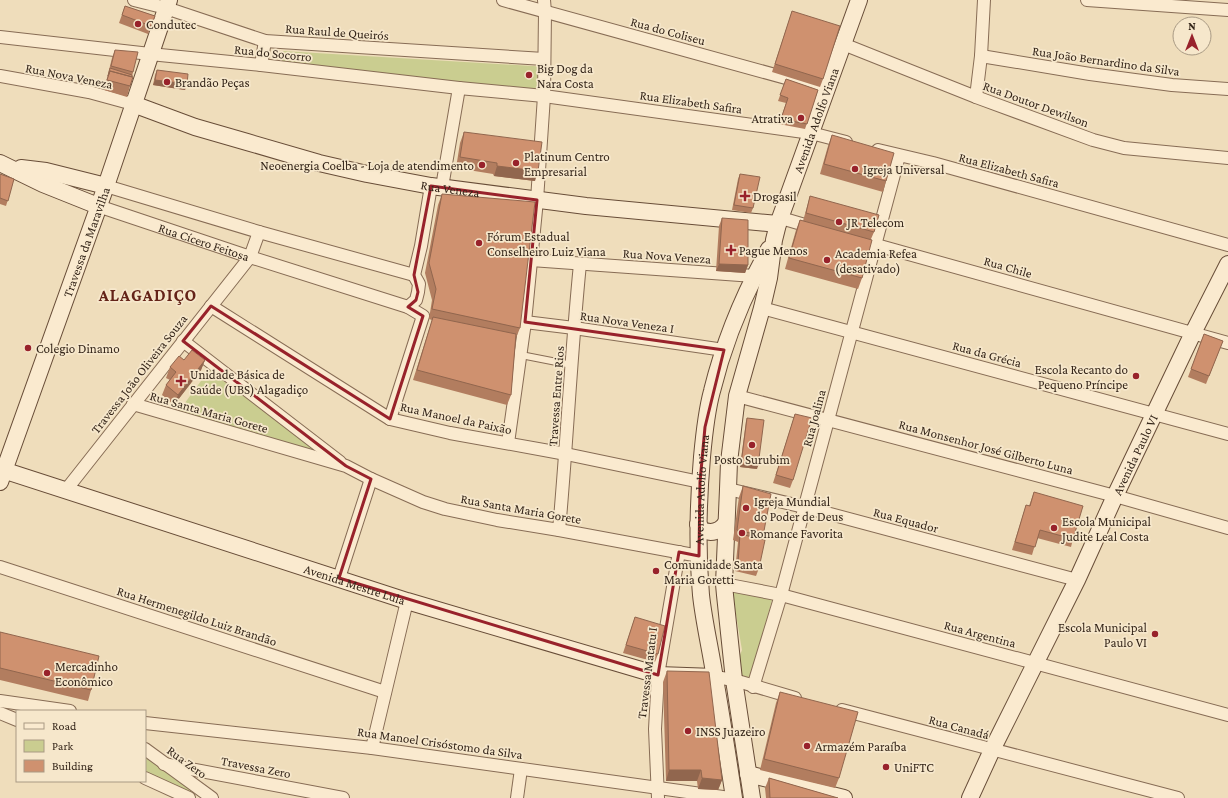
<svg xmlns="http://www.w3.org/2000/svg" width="1228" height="798" viewBox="0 0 1228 798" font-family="'Crimson Pro',serif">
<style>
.green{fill:#cacd90}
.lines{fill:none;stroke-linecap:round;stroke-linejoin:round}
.lane-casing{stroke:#876c55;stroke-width:8}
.street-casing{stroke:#876c55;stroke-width:14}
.secondary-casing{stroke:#684d38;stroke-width:18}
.lane{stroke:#faeacf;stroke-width:6}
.street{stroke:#faeacf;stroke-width:12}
.secondary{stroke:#faeacf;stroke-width:16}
.wall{fill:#b27d5f}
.shaded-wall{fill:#91664e}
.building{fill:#cf916f;stroke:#91664e}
.marked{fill:none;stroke:#98222b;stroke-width:3;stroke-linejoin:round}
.poi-dot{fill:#98222b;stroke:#f6e7cb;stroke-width:1.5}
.labels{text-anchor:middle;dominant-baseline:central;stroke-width:3.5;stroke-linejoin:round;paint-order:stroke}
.poi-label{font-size:13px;fill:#35261a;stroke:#f6e7cb;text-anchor:start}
.street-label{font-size:13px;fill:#35261a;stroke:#f6e7cb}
.district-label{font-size:17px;font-weight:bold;letter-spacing:1px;fill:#642318;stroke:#f6e7cb}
</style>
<rect width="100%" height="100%" fill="#efddbb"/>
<path class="green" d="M283 51 549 67 547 91 282 66Z
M209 370 320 453 179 411Z
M731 588 771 597 772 600 751 677 747 679 741 678 738 660 742 650 734 603 730 595Z
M145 753 203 798 145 772Z"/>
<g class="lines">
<defs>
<path id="lane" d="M521 355 572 365"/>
<g id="street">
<path d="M134 0 166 8 265 41 544 59"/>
<path d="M503 0 826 89"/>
<path d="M1087 0 1228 10"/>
<path d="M0 37 150 54 261 65 459 88 544 96 811 133 846 142"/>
<path d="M843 44 976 97 1093 140 1124 148 1228 158"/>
<path d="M981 56 1090 74 1172 85 1228 89"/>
<path d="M261 65 265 41"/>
<path d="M0 76 89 92 133 104"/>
<path d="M976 97 981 56 984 0"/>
<path d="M878 150 933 163 1228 245"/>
<path d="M106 186 259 232 414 275"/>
<path d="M442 187 459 88"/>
<path id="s1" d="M98 206 250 257 408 307 423 316 390 419"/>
<path d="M781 218 815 228"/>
<path d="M869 243 1228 343"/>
<path d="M531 260 754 276"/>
<path d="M211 306 390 419 450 433 566 454 700 482"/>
<path d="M408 307 416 300 418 292 419 284 414 275 421 246 431 186"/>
<path d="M762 308 1228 434"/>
<path d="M525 322 574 328 724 350"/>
<path d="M183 341 340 462"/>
<path d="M737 396 1115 496 1228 528"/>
<path d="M133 404 346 466 371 479 423 502 445 509 497 520 559 530 699 556"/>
<path d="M508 443 525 322 537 200 544 96 545 12 544 0"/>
<path d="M728 489 804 507 1077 580"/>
<path d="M66 490 250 257 259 232"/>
<path d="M559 530C567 442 571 353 580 264"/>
<path d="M0 567 385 692"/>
<path d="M339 578 371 479"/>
<path d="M724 584 781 595 1228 715"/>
<path d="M715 677 734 680 795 698"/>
<path d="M753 687 781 595 899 156"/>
<path d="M0 701 70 711"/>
<path d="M842 710 1178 798"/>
<path d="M0 713 17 720"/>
<path d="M145 723 372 748 730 798"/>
<path d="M372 748 407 601"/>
<path d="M145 749 212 798"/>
<path d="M164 764 343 798"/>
<path d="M145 778 189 798"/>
<path d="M517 798 521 769"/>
<path d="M658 798 655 729 658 675 679 552"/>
</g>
<g id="secondary">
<path id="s2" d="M133 104 195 127 247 142 319 163 367 174 431 186 586 206 778 224"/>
<path d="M0 163 43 184 98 206"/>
<path d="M21 168 46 171 106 186"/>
<path id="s3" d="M0 469 407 601 658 675 715 677"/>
<path id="s4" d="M0 482 106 186 169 0"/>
<path d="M698 524 702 530C711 534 720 532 726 523"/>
<path d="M748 774 844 798"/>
<path id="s5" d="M734 798C728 758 722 718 715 679 711 651 704 623 701 595 697 549 698 503 702 457 704 435 706 413 712 391 724 342 745 292 769 249"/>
<path id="s6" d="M752 798 734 680 725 595 724 584 728 489 729 462 737 396 762 308 769 278 774 240 778 224 859 0"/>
<path id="s7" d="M970 798 992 750 1077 580 1115 496 1193 333 1228 264"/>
</g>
</defs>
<use href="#lane" class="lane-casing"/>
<use href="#street" class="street-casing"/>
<use href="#secondary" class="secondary-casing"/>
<use href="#lane" class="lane"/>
<use href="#street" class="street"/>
<use href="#secondary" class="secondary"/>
</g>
<path class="wall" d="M125 6 155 16 148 34 119 23Z
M792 11 823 79 820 87 772 72Z
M115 50 133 72 132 77 130 86 127 97 104 90 112 58Z
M157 70 187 84 185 90 153 85 155 75Z
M786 79 818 90 805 129 779 124 786 103 778 101Z
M464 132 535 181 494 176 493 174 456 168 460 143Z
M832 135 886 181 883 192 820 174 828 146Z
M0 174 14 179 6 206 0 204Z
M740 174 753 208 751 213 732 210 738 179Z
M442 194 520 328 516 338 511 395 507 405 413 380 432 320 429 319 432 300 425 273 438 205Z
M810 196 874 232 871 239 862 278 858 289 785 269 796 230 800 220 803 221Z
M722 218 748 265 745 273 716 271 719 226Z
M1204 334 1223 341 1206 384 1188 377Z
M205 360 201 370 174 405 162 395 166 385 170 380 166 378 170 367Z
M795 414 793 480 790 488 773 483Z
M747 418 757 469 740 467 746 421Z
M743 486 763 536 762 539 759 568 756 576 735 571 738 542 733 540 739 497Z
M1034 492 1073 539 1071 547 1037 538 1032 555 1012 550 1026 505 1029 506Z
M635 617 658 654 655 662 623 653Z
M0 632 91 690 88 701 0 680Z
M667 671 722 780 718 790 698 789 697 781H666L663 682Z
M780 692 839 778 835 788 760 770 776 703Z
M769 778 838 798H766L765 788Z"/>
<path class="shaded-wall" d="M155 80 187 84 185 90 153 85Z
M497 166 538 171 535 181 494 176Z
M719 264 748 265 745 273 716 271Z
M205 360 201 370 174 405 178 395Z
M741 464 758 466 757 469 740 467Z
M669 770H701L697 781H666Z
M702 778 722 780 718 790 698 789Z"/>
<path class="building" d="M125 6 155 16 151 26 122 15Z
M792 11 840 26 823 79 775 64Z
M115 50 138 52 133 72 111 66Z
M110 68 132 75V77L110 71 108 76Z
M157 70 188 74 187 84 155 80Z
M110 71 133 77 130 86 107 80Z
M786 79 818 90 807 124 781 119 788 98 780 95Z
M464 132 542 142 538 171 497 166V163L460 157Z
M832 135 894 153 886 181 824 164Z
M0 174 14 179 8 201 0 198Z
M740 174 760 177 753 208 734 205Z
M442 194 535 202 520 328 432 309 436 289 429 263Z
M810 196 879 215 874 232 806 213Z
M722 218 748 220V265L719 264Z
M800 220 872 240 862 278 789 258Z
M433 317 516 334 511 395 417 370Z
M1204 334 1223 341 1209 376 1191 369Z
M192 350 205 360 178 395 166 385 176 372 170 367 179 356 184 360Z
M795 414 812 418 793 480 776 475Z
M747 418 764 420 758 466 741 464Z
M743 486 771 494 763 536 737 530Z
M1034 492 1083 506 1073 539 1040 530 1035 547 1015 542 1026 505 1030 506Z
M740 534 765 540 759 568 738 563Z
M635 617 665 626 658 654 626 645Z
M0 632 99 656 91 690 0 668Z
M667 671 709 672 722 780 702 778 701 770H669Z
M780 692 858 712 839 778 764 759Z
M769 778 838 798H770Z"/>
<path class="marked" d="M431 186 537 200 525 322 724 350 705 427 700 482 699 556 679 552 658 675 339 578 371 479 346 466 183 341 211 306 390 419 423 316 408 307 416 300 418 292 414 275Z"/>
<g class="poi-dot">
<circle cx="138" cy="24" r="4"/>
<circle cx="529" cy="75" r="4"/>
<circle cx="167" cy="82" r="4"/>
<circle cx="801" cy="118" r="4"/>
<circle cx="516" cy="163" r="4"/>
<circle cx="482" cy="165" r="4"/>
<circle cx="855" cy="169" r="4"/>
<path d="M743 190h4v4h4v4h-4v4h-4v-4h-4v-4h4z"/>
<circle cx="839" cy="222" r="4"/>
<circle cx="479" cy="243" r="4"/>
<path d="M729 244h4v4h4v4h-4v4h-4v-4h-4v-4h4z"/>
<circle cx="827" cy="260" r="4"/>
<circle cx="28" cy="348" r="4"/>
<circle cx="1136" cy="376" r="4"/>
<path d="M179 375h4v4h4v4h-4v4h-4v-4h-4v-4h4z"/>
<circle cx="752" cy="445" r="4"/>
<circle cx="746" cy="508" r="4"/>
<circle cx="1054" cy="528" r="4"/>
<circle cx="742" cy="533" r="4"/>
<circle cx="656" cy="571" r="4"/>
<circle cx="1155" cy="634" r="4"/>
<circle cx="47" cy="673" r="4"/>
<circle cx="688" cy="731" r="4"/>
<circle cx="807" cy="746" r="4"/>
<circle cx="886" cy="767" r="4"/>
</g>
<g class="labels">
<g class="poi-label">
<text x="146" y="24">Condutec</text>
<text x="537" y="68">Big Dog da<tspan x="537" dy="15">Nara Costa</tspan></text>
<text x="175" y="82">Brandão Peças</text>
<text x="793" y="118" text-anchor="end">Atrativa</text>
<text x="524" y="156">Platinum Centro<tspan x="524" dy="15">Empresarial</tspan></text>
<text x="474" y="165" text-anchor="end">Neoenergia Coelba - Loja de atendimento</text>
<text x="863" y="169">Igreja Universal</text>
<text x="753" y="196">Drogasil</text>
<text x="847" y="222">JR Telecom</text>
<text x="487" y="236">Fórum Estadual<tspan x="487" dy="15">Conselheiro Luiz Viana</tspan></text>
<text x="739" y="250">Pague Menos</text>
<text x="835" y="253">Academia Refea<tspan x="835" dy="15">(desativado)</tspan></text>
<text x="36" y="348">Colegio Dinamo</text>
<text x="1128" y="369" text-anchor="end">Escola Recanto do<tspan x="1128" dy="15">Pequeno Príncipe</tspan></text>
<text x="190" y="374">Unidade Básica de<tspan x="190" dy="15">Saúde (UBS) Alagadiço</tspan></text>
<text x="752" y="459" text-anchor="middle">Posto Surubim</text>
<text x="754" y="501">Igreja Mundial<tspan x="754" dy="15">do Poder de Deus</tspan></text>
<text x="1062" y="521">Escola Municipal<tspan x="1062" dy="15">Judite Leal Costa</tspan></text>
<text x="750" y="533">Romance Favorita</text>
<text x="664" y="564">Comunidade Santa<tspan x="664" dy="15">Maria Goretti</tspan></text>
<text x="1147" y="627" text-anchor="end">Escola Municipal<tspan x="1147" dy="15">Paulo VI</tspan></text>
<text x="55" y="666">Mercadinho<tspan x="55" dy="15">Econômico</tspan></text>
<text x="696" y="731">INSS Juazeiro</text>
<text x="815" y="746">Armazém Paraíba</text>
<text x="894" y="767">UniFTC</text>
</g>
<g class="street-label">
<text transform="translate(668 31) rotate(15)">Rua do Coliseu</text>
<text transform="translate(337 32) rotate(4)">Rua Raul de Queirós</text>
<text transform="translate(273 53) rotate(6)">Rua do Socorro</text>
<text transform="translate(1106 61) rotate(8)">Rua João Bernardino da Silva</text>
<text transform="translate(69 76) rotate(11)">Rua Nova Veneza</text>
<text transform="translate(691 102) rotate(8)">Rua Elizabeth Safira</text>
<text transform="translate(1036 104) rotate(20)">Rua Doutor Dewilson</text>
<text stroke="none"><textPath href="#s6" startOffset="692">Avenida Adolfo Viana</textPath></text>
<text transform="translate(1009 170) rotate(15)">Rua Elizabeth Safira</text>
<text stroke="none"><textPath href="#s2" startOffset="329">Rua Veneza</textPath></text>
<text stroke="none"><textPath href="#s4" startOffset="255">Travessa da Maravilha</textPath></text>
<text stroke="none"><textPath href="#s1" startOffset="112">Rua Cícero Feitosa</textPath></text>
<text transform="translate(667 256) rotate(4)">Rua Nova Veneza</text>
<text transform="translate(1008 267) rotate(16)">Rua Chile</text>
<text transform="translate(627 322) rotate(8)">Rua Nova Veneza I</text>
<text transform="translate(987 354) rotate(15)">Rua da Grécia</text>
<text transform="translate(139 374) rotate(-52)">Travessa João Oliveira Souza</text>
<text transform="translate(556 396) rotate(-86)">Travessa Entre Rios</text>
<text transform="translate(209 412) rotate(16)">Rua Santa Maria Gorete</text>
<text transform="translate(456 418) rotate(12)">Rua Manoel da Paixão</text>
<text transform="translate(814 418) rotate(-75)">Rua Joalina</text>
<text transform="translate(986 447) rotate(15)">Rua Monsenhor José Gilberto Luna</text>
<text stroke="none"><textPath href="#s7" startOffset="381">Avenida Paulo VI</textPath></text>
<text stroke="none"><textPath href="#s5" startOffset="311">Avenida Adolfo Viana</textPath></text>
<text transform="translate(521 509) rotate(10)">Rua Santa Maria Gorete</text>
<text transform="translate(906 520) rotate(15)">Rua Equador</text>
<text stroke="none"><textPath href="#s3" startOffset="373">Avenida Mestre Lula</textPath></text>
<text transform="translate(197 616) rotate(18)">Rua Hermenegildo Luiz Brandão</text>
<text transform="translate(980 634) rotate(15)">Rua Argentina</text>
<text transform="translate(647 673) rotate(-83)">Travessa Matatu I</text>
<text transform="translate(959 727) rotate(15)">Rua Canadá</text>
<text transform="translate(440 743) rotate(8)">Rua Manoel Crisóstomo da Silva</text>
<text transform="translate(187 762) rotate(36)">Rua Zero</text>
<text transform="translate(256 767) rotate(11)">Travessa Zero</text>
</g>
<g class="district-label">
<text x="148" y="295">ALAGADIÇO</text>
</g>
</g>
<rect x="16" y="710" width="130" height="72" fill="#f6e7cb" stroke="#a99a84"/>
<rect x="24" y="723" width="20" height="6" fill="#faeacf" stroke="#a99a84"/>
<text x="52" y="730" font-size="12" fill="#35261a">Road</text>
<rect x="24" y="740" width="20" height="12" fill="#cacd90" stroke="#a99a84"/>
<text x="52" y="750" font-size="12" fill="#35261a">Park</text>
<rect x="24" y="760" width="20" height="12" fill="#cf916f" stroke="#a99a84"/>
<text x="52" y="770" font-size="12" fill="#35261a">Building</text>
<g transform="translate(1192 36)"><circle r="19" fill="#f6e7cb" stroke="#a99a84"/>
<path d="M0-3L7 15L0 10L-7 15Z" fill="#98222b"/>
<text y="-6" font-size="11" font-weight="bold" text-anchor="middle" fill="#35261a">N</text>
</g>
</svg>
